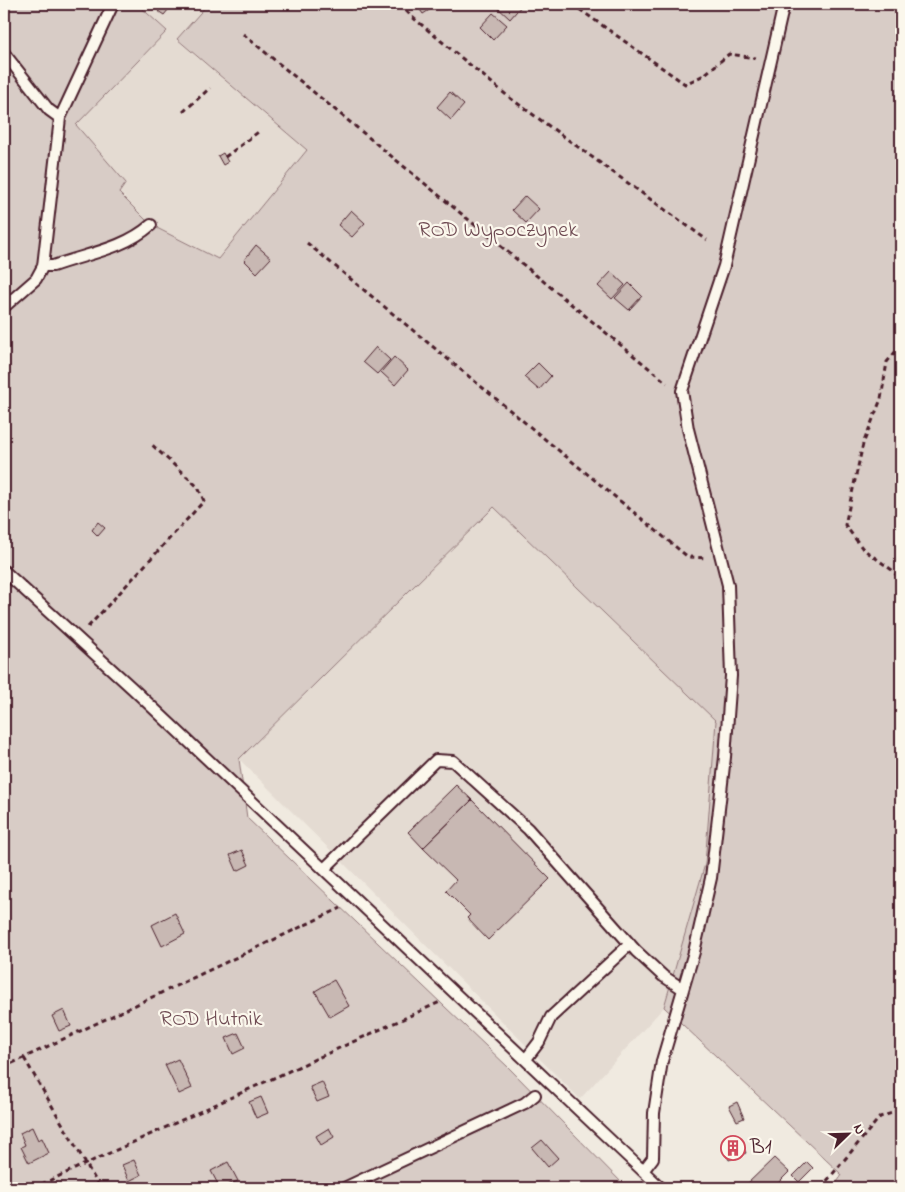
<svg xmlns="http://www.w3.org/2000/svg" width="905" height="1192" viewBox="0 0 905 1192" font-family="'Indie Flower',sans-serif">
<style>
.built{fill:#e4dbd2}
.green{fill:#d8ccc6;stroke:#917678}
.building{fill:#c8b8b3;stroke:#4a1f2b}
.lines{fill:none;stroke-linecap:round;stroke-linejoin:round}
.service-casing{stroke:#4a1f2b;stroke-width:14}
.path{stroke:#4a1f2b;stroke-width:3;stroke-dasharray:5 4;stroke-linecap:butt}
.service{stroke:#fbf7ec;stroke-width:10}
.labels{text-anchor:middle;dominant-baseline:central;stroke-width:4.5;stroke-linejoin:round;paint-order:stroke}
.park-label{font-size:22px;fill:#6e4a52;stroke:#fbf7ec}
.poi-label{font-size:22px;fill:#4a1f2b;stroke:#fbf7ec;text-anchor:start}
</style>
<rect width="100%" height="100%" fill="#f0eae0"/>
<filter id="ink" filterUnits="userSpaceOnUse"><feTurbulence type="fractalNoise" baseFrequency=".02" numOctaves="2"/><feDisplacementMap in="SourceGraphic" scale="10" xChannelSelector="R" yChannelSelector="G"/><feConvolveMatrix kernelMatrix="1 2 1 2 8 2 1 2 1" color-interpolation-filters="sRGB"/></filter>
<g filter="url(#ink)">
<path class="built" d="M137 4H208L177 40 307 150 218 259 151 225 119 192 126 184 76 125 167 31Z
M494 507 717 721 705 864 664 1007 580 1099 239 759Z"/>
<path class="green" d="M4 4H137L167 31 76 125 126 183 119 193 151 225 218 259 307 150 177 39 208 4H901V1188H833L842 1175 664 1007 705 864 716 721 494 507 239 759 247 818 509 1068 627 1188H4Z"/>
<path class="building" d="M164 4H173L164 15 158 11Z
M416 4H432L434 7 423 14Z
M498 4H523L510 19 496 6Z
M493 13 507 25 493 40 480 27Z
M450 92 464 105 451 120 437 107Z
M223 153 228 162 223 165 218 156Z
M525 196 539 209 526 223 512 210Z
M351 210 365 223 352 237 338 225Z
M256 245 271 258 257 273 244 260Z
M611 272 625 285 612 299 598 286Z
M629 283 642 296 629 310 615 298Z
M376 347 390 360 377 374 363 362Z
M394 357 408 370 395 385 381 372Z
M538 363 551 376 539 390 524 377Z
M98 522 105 528 98 536 92 530Z
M456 785 472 800 423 848 408 832Z
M472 800 550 879 488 940 467 918 470 915 446 891 456 880 423 848Z
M242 850 249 865 237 871 230 855Z
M175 913 185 934 162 946 152 925Z
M334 980 349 1006 330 1017 315 991Z
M64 1010 71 1026 59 1031 52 1016Z
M238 1033 245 1048 233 1054 226 1038Z
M178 1059 192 1088 179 1094 165 1065Z
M322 1082 329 1097 317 1102 310 1087Z
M261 1097 268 1113 256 1118 249 1102Z
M737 1102 744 1118 737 1121 729 1106Z
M32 1127 38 1140 42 1138 49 1153 29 1163 21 1147 25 1145 20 1133Z
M329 1128 334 1137 321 1145 316 1136Z
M738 1136 746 1153 729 1160 721 1144Z
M542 1140 558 1158 548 1167 532 1148Z
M774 1158 789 1172 773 1188H750L746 1185Z
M134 1160 141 1175 129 1181 122 1165Z
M228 1162 238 1181 220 1188 211 1171Z
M807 1162 813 1168 799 1182 793 1176Z"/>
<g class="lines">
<defs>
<path id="service" d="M4 53 49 110 60 118
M43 266H53C86 254 124 249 151 225
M4 307 36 279 43 266 60 118 113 4
M4 571 132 688 661 1188
M324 869 436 760 453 761 528 829 636 951 663 976 683 989
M526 1059 539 1042 551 1017 630 944
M643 1171 653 1158 654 1113 662 1061 694 952 711 878 725 757 731 676 728 585 688 429 682 391 724 266 784 4
M344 1188 525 1103 535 1095"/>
</defs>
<use href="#service" class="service-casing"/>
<path class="path" d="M400 4 411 16 510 98 707 240
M572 4 685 84 704 75 729 54 756 58
M243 34 667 383
M183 112 210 88
M225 157 261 130
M307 243 688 557 706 558
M901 345 887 362 881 399 863 444 845 525 863 549 892 570 901 580
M88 627 204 501 198 487 150 443
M24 1058 100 1188
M4 1067 341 908
M33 1188 440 1002
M821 1188 880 1117 901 1110"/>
<use href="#service" class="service"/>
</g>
</g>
<defs>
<symbol id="building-ring" viewBox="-11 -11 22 22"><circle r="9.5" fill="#fbf7ec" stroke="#d1495b" stroke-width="1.5"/><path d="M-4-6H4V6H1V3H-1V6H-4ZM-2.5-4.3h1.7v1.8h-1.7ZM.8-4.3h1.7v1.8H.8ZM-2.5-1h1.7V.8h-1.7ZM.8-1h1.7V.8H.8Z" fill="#d1495b"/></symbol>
</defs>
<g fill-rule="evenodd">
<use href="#building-ring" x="719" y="1134" width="28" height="28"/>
</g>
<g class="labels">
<g class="park-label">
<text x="498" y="231">ROD Wypoczynek</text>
<text x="211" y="1020">ROD Hutnik</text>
</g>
<g class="poi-label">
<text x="750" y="1148">B1</text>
</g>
</g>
<rect width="905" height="1192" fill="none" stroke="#fbf7ec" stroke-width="20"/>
<rect x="10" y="10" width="885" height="1172" fill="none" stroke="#4a1f2b" stroke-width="2" filter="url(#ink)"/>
<g transform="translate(848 1134) rotate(67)" stroke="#fbf7ec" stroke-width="4" paint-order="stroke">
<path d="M0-4L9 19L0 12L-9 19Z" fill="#4a1f2b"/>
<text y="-8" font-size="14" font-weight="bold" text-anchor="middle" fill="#4a1f2b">N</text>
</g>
</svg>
